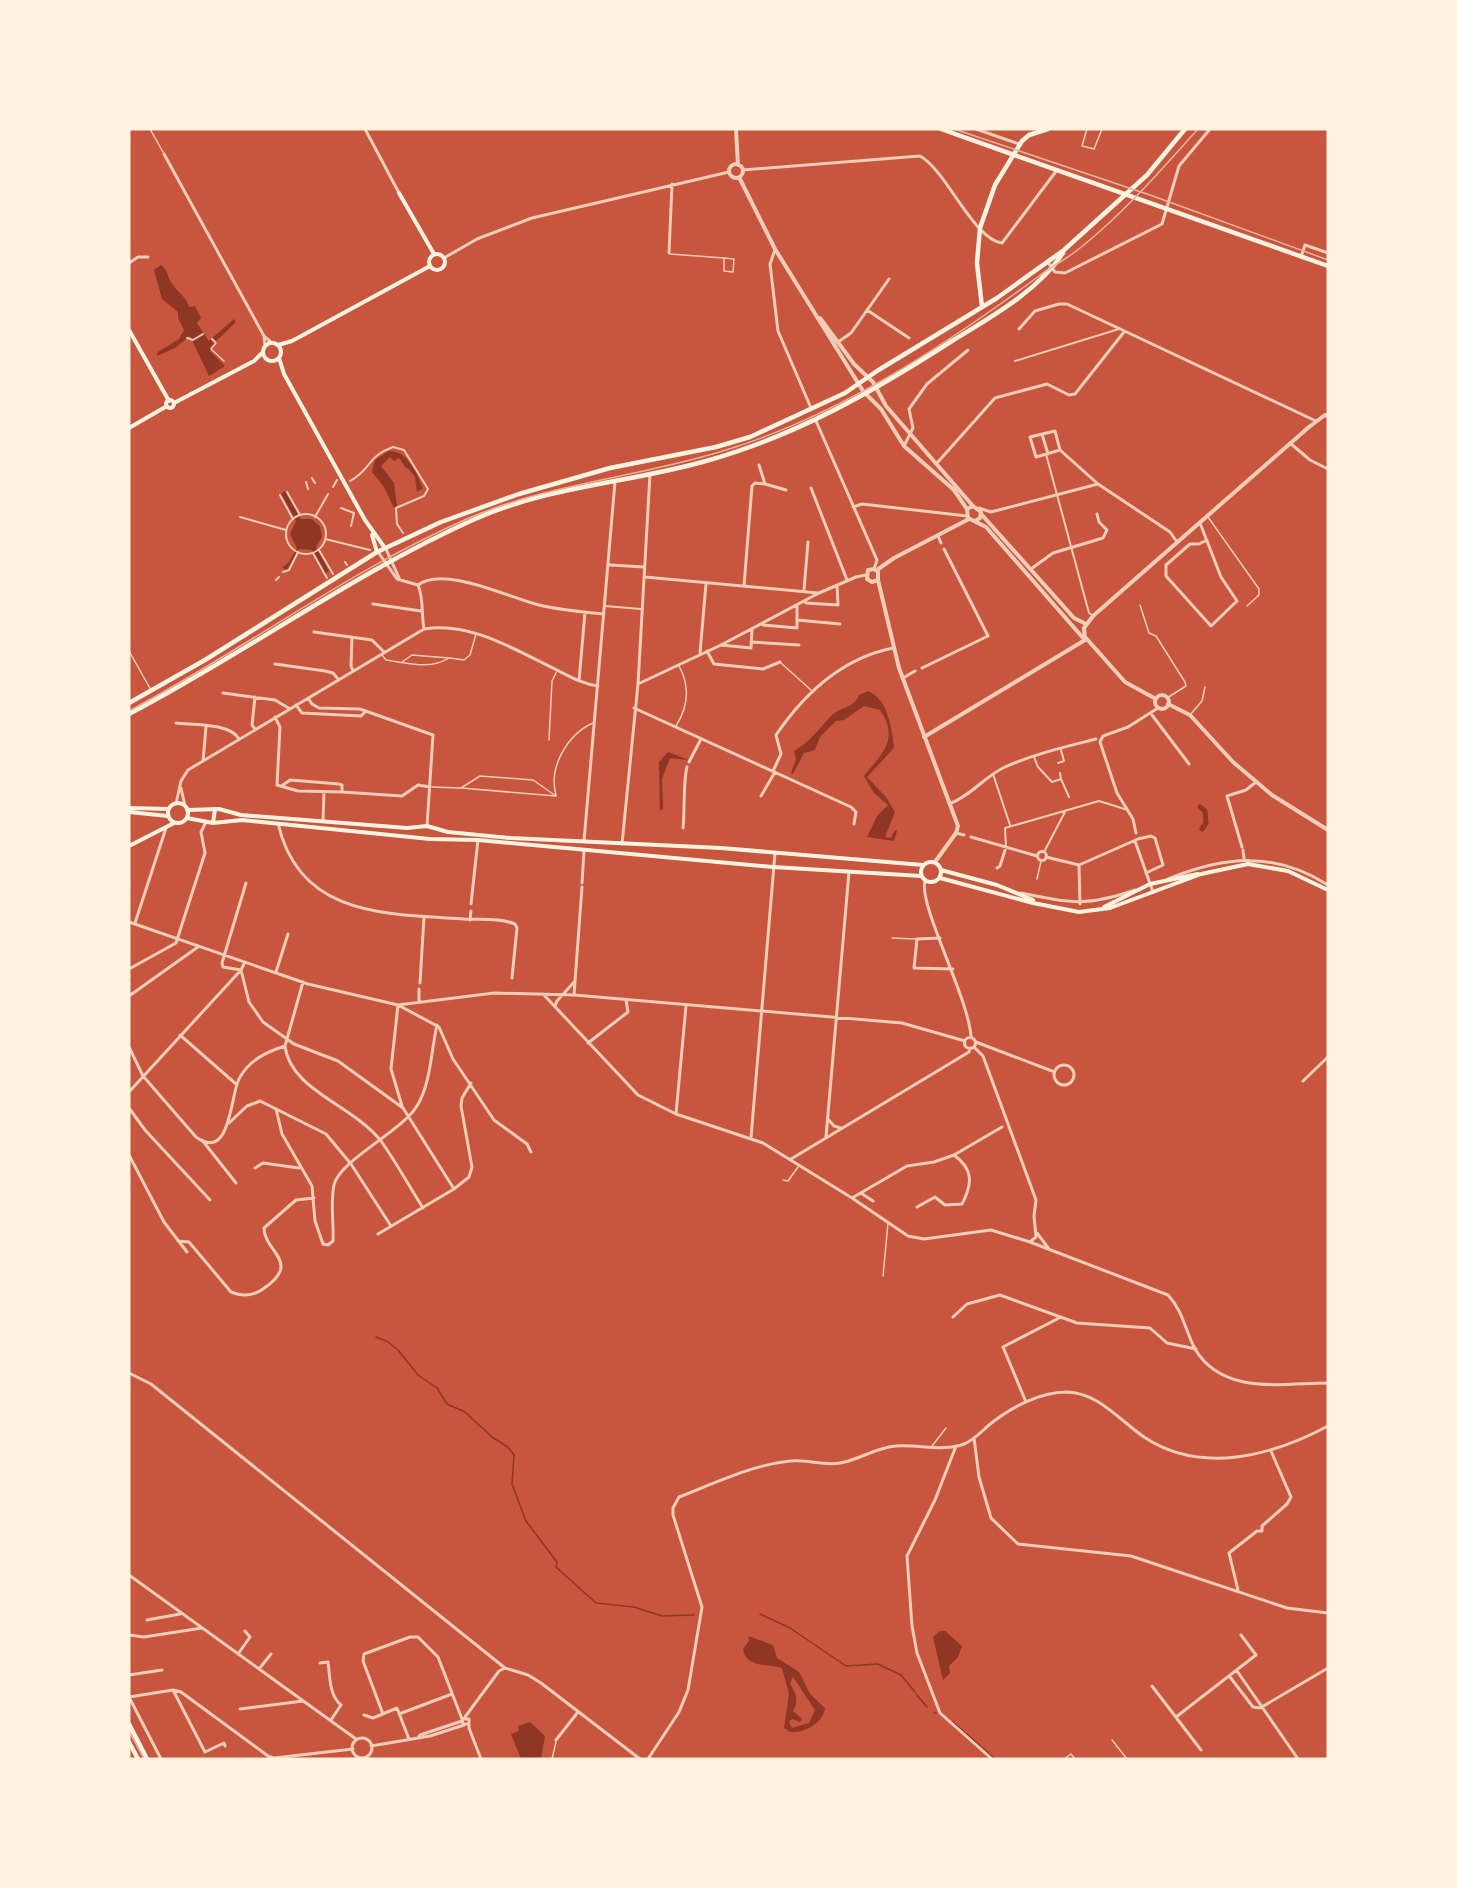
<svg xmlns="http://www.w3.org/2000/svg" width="1457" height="1888" viewBox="0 0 1457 1888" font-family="'Libre Baskerville',serif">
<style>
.water{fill:#8f3625;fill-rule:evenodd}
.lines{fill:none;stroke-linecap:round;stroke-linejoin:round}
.stream{stroke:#8f3625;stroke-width:1.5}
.canal{stroke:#8f3625;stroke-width:5}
.service{stroke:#f1ccb7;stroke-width:1.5}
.pedestrian{stroke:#f1ccb7;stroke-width:2}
.minor{stroke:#f1ccb7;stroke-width:3}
.tertiary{stroke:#f1ccb7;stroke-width:4}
.secondary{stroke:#fff3e0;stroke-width:4}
.primary{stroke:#fff3e0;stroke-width:4.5}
.tram{stroke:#e9b49f;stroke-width:1.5}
</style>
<rect width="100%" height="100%" fill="#c8553d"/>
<path class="water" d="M161 265C169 271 167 278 173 285 179 294 186 296 189 307L195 306 201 318 197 323 209 341 234 319 236 322 210 347 211 352 225 366 209 376 190 336 175 348 157 356 158 352 179 339 184 330 178 318V312L162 299 154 270Z
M389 451C408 451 416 472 423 488L417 492 415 477 409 469 406 468 399 458 394 461 390 457 381 466 394 483 397 506 394 508 384 487 372 472 375 460Z
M285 491 301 519H312L320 526 322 537 316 547 329 571 325 574 312 550 299 549 287 570 282 568 289 562 297 548 290 534 296 521 281 494Z
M868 691C888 699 892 729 894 748L867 777 886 797 895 812 885 837 891 838 895 830 897 831 894 841 867 837 877 816 888 805 874 793 864 776C882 754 900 739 880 710L864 706 844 720 836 721 820 737 815 750 804 753 793 774 791 773 796 759 794 751C808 743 819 730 829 718 838 707 854 709 859 695Z
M668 752 689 760 670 758 662 779 663 809 660 811 659 762Z
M940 1631H945L962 1646 958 1657 949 1666 950 1673 943 1680 933 1637Z
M748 1636 773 1645 777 1658 799 1672 810 1694 825 1708C823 1724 804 1733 790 1732L784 1728 789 1694 782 1668C768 1664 746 1668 743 1649L749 1641ZM793 1677 815 1710 809 1723 792 1728 789 1722 792 1719 800 1722 802 1719 793 1711C799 1703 796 1692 790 1684Z
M530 1722 545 1736 541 1759H521L511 1734 519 1731 518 1726Z"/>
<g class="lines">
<path class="stream" d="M376 1337 388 1342 398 1350 418 1375 437 1388 447 1404 465 1412 492 1437 508 1447 514 1455 512 1484 526 1521 557 1562 556 1567 596 1603 634 1607 662 1616 694 1615
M760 1614 790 1628 846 1666 878 1664 901 1675 915 1692
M916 1694 927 1707
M934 1713H936
M953 1722 995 1759"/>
<path class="canal" d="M1200 807 1205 811 1206 823 1202 829"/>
<path class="service" d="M150 129 163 152
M1087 129 1082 146 1094 149 1102 129
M670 254 724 258V271L733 272 734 259 724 258
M216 343 211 349 224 361
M1208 517 1259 589V595L1247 606
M1140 605 1149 633 1156 636 1185 682 1186 686 1167 698
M129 651 151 690
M382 655 386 660C407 663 431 670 449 658L412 655 402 662
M450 658 464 660 470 655 476 634
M781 663 811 690
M1190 715 1202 701 1205 687
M676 726C688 707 690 686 679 666
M549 740 552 681 557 671
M480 776 533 780 556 796 461 788Z
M432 787 460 788
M556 795C548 767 568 734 593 723
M1037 879 1041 861
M892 938 916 939
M783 1180 788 1181 798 1167
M883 1276 888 1223
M932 1446 946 1428
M1112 1740 1127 1759
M552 1759 556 1742
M1064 1759 1071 1754 1075 1759"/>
<path class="pedestrian" d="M187 338 193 340 203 334
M212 339 215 342
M1015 361 1119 329
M1046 454 1089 613 1092 615
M312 478 315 483
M350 481C373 468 366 457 393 447L404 450 428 489 424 496 396 508 397 524 403 533
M306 482 308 489
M333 487 337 480
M287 492 300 515
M280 495 293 519
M341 508 354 513 351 526
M286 534a20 20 0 1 1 40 0a20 20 0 1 1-40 0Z
M240 517 286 530
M315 517 328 494
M325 539 370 550
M319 550 333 574
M313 553 327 578
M345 562 347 565
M283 572 289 570 298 552
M276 580 279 577
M605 606 641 609
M1034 757 1038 767 1052 782 1061 779 1069 797
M1058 763 1064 761 1061 750
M1060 773 1061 779
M993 774 1010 825
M1006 847 1005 828 1099 801 1128 810
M1044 852 1066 810"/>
<path class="minor" d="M365 129 399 193
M976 129 1019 144
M164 154 264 336 265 346
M743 170 920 156C946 170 974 240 1002 243L1057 170
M775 250 770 264 778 331 811 408
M669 253 672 184
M1301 257 1305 245 1328 253
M444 258 477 239 532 218 729 172
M1047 261 1055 272 1065 273 1162 224 1179 166 1210 129
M129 263 138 257H148
M867 310 909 338
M1019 329 1035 311 1059 304H1067L1316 421
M265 337 272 343
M838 342 851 333 889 279
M816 421 877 560 874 569
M1055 431 1060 450 1036 457 1030 437Z
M1042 434 1048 454
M1290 443 1310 460 1328 469
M904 446 913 428 909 409 927 384 968 350
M1060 450 1098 484 1170 532 1177 542
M937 463 995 398 1047 384 1069 395 1075 394 1124 332
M765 484 786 490
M811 488 847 580
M853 507 862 504 967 516
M979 508 991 512 1098 484
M1200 523 1221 577 1237 601 1211 626 1166 576V565L1190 544H1199L1207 540
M938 536 941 543
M386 549 400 580
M378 552 397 579 418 585C424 599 421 613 424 629
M610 565 644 567
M1031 569 1053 553 1103 538 1107 530 1099 522 1097 514
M645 577 818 593
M418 585C443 565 510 598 539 605 560 610 582 612 604 614
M744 586 752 486 755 483 765 484 759 465
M804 590 808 542
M806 603 838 605 837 585
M373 604 421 611
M797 620 840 624
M763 625 797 628V606
M314 632 372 640 384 652
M352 637 351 666 353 671
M751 642 799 645
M721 645 751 648 752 630
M707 651 714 664 763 669 780 662
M700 653 706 584
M275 664 325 671 333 673 338 679
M922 668 988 636 944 549
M903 678 915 671
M579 681 585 612
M638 684 721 645 819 593 856 577 866 575
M223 693 275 700 290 709
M308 698 312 704 319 708 360 709 433 735 427 826
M296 705 302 713 361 716 366 711
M634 708 851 807 856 812 854 824
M1152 715 1189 764
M275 717 280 727 277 785 298 791 342 792V785L339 784 290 780 283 785
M176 723C193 725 230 723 239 739
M255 729 252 725 255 697
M203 761 206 727
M689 762 701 739
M773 771 781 754 776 735C804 694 843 658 893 648
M181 788 185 806
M342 792 402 796 418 785 430 787
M761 796 775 772
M176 804 181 781 188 770 424 629C470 621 515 650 555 669 569 676 582 684 598 686
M949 804C971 796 985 776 1005 767 1034 754 1065 747 1096 739
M323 820 324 792
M278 823C299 917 386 914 464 919 480 920 501 918 515 924L517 928 512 978
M683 828C685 810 683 782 687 767
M956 833 964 835
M1136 833 1133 819 1117 793 1100 742 1103 736 1128 727 1158 708
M971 837 1037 856
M584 841 615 482
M1135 841 1153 892
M622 844 638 684 650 474
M1242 847 1227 796 1246 790 1256 782
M1243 850 1244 858
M1037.5 856a4.5 4.5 0 1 1 9 0a4.5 4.5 0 1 1-9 0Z
M1046 857 1079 865 1138 839 1151 836 1155 838 1163 865 1146 873
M1079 865 1080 904
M997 868 1000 866 1006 847
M1168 879C1225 856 1274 851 1328 885
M925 881C918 905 969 998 971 1037
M582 883 584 851
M1021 893C1070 903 1086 907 1135 890
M471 904 478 840
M470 920 471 911
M129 922 308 984 398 1005 494 993 574 995 902 1023 965 1041
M135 923 166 828
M940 938 917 939 914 968 953 969
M245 962 241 970 223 967 222 963 246 883
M129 969 176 943 205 853 201 832 206 822
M241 970 249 1002 263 1022 294 1044 338 1061 403 1108 454 1189 378 1234
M276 972 288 934
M420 983 424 917
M543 994 638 1095 676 1114 763 1143 852 1198 908 1236 924 1239 991 1230 1030 1242 1168 1295C1183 1311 1185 1330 1195 1349 1223 1396 1283 1383 1328 1383
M574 995 582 887
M129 996 198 947
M419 1001V989
M398 1005 439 1027 453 1059 494 1120 527 1144 531 1152
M398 1005 391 1069 402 1106
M555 1006 557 1001 575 981
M180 1035 236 1084
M964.5 1043a5.5 5.5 0 1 1 11 0a5.5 5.5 0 1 1-11 0Z
M976 1042 1052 1071
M588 1043 628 1012 626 1000
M285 1046C290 1090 353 1105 381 1141 396 1162 409 1186 423 1208
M129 1047 143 1076 196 1137C232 1163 230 1092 240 1077 250 1060 266 1052 285 1046L303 982
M974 1047 983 1056 1036 1200 1034 1216 1036 1237 1030 1242
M1054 1075a10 10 0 1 1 20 0a10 10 0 1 1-20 0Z
M1303 1081 1328 1057
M129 1092 241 970
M129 1108 145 1130 210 1200
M276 1109 282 1134 312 1186 315 1221 323 1244 328 1245 333 1241C334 1222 330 1203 334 1185 340 1160 401 1132 417 1106 431 1083 431 1051 437 1025
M676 1114 686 1006
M828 1119 834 1126 841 1128
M229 1123 247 1106 260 1101 326 1134 351 1164 391 1226
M826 1137 849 872
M751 1138 775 853
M202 1140 236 1183
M129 1155 164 1222 187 1252
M954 1155 1002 1127
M791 1159 969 1052 970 1048
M255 1168 263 1163 299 1168
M454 1189 469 1177 472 1167 461 1106 462 1098 471 1083
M861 1193 873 1201
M852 1198 907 1166 934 1162 954 1155C973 1169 973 1183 962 1204L945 1205 935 1197 917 1207
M1037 1233 1049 1249
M178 1241 189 1242 231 1292C243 1297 253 1296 263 1289 303 1262 264 1252 264 1228L296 1200 314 1198
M953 1317 967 1304 1000 1295 1077 1323 1150 1328 1167 1343 1196 1349
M129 1373 151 1384 505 1668 528 1675 541 1683 640 1759
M1026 1402 1003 1347 1061 1317
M974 1438 979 1477 991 1518 1018 1544 1131 1556 1287 1608 1328 1613
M956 1446 935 1500 907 1556 912 1626 917 1653 940 1713 992 1759
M129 1575 356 1739
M1238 1590 1229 1553 1257 1531H1262V1526L1287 1504 1291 1497 1271 1451
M147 1620 180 1614
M129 1635 144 1637 202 1628
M238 1654 250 1637 245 1631
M320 1663 328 1662C330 1676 329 1695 341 1705L331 1720
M259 1669 271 1654
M1237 1671 1298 1759
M129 1675 162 1670
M1230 1677 1253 1707 1260 1708
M1152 1686 1201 1750
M173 1690 205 1752 224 1743 225 1746
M1260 1708 1328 1668
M240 1709 303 1701
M383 1714 363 1661 364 1654 410 1637H418L438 1657 462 1719
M399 1714 452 1694
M364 1715 373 1718 397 1708 409 1739
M465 1717 499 1671 505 1668
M1176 1717 1256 1655 1241 1635
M469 1724H463L462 1719H469V1728L481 1759
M418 1738 420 1735 462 1721
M352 1748a10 10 0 1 1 20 0a10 10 0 1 1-20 0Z
M556 1740 578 1712
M371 1746 430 1736 464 1725
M161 1759 129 1697 173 1690 181 1692 268 1756 274 1758 353 1749
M648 1759 679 1712 688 1690 702 1607 673 1515V1508L679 1497C715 1483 752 1465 790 1461 807 1459 823 1466 840 1463 859 1460 877 1447 896 1446 917 1444 944 1452 964 1444 974 1440 981 1432 989 1425 1010 1408 1039 1392 1067 1392 1099 1393 1119 1420 1144 1437 1201 1475 1272 1456 1328 1426"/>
<path class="tertiary" d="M736 129 738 165
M729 171a7 7 0 1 1 14 0a7 7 0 1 1-14 0Z
M739 177 775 249 863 391 881 409 904 446 954 490 967 509
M820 318 854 364 873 382 886 406 973 506
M982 515 1074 618 1086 624
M975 521 980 518 981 512 973 506 967 509 968 518 986 527 1084 639
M877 570 894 558 969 519
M878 580 872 582 867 579 868 570 874 569 878 572V580L899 668 958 826 956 833 935 862
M1086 638 1125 682 1156 699
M1085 640 1084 628 1093 616 1309 427 1325 415 1328 416
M1155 702a7 7 0 1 1 14 0a7 7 0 1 1-14 0Z
M1168 704 1190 715 1233 762 1272 795 1328 830
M924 737 1085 640"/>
<path class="secondary" d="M399 193 434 254
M429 262a8 8 0 1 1 16 0a8 8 0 1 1-16 0Z
M129 330 169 401
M263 352a9 9 0 1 1 18 0a9 9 0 1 1-18 0Z
M278 345 292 341 430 266
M279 358 284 374 365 520 385 548
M166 404a4 4 0 1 1 8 0a4 4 0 1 1-8 0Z
M174 403 254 361 263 352
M129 428 167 406
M372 535 377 552
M168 813a10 10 0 1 1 20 0a10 10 0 1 1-20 0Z
M129 808 168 809
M187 810 219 809 241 815 407 828 427 826 448 832 511 838 721 848 923 865
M129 812 168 816
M187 818 213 823 242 820 430 839 478 840 773 867 921 876
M213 823 215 809
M129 846 174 823
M921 872a10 10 0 1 1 20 0a10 10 0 1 1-20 0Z
M941 870 997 885 1033 900
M940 878 1033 903 1079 912 1110 908 1201 874 1248 864 1288 871 1328 890
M1104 907 1150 884 1198 874"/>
<path class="primary" d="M941 129 1328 266
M982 307 977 263 980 228 995 185 1022 141 1029 135 1048 129
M129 703 205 660 377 552 441 522 519 494 610 468 716 447 750 437 845 393 877 371 997 298 1064 250 1147 175 1185 129
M129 714C246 653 354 573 475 519 549 486 629 483 706 461 796 436 874 391 952 341 991 317 1038 291 1063 253
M129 1724 147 1759
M129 1742 138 1759"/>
<path class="tram" d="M954 129 1150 195 1328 260
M129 711C244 650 349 570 469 518 551 483 641 477 726 450 840 415 944 346 1039 276 1052 266 1067 259 1080 248 1124 213 1160 171 1198 129
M129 1731 144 1759"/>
</g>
<rect width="1457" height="1888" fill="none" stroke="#fff3e0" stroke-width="261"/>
</svg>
